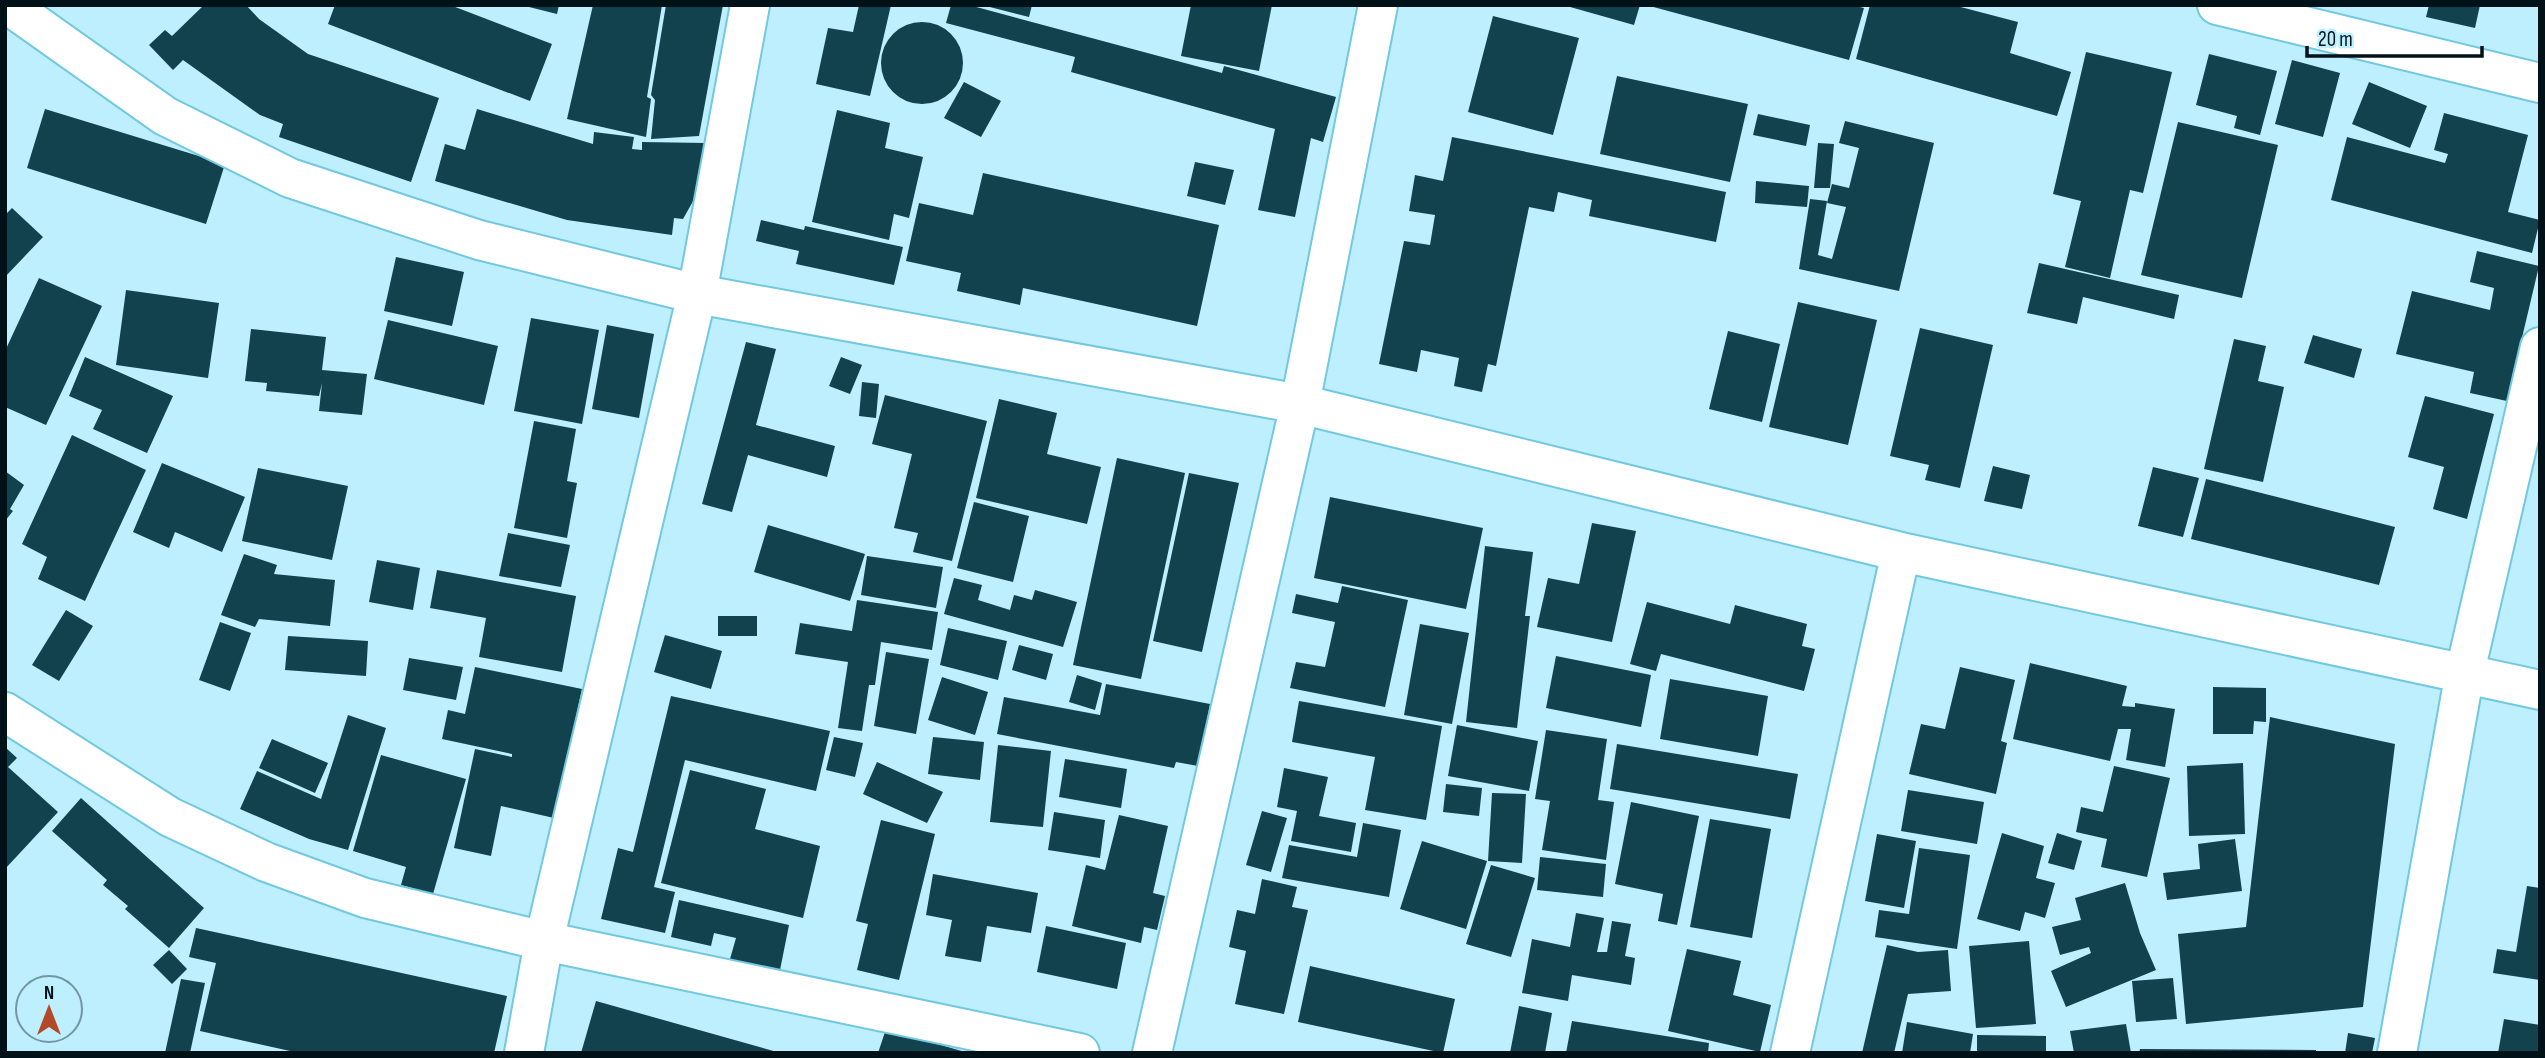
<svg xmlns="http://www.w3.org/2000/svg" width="2545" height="1058" viewBox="0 0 2545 1058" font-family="'Sofia Sans Condensed',sans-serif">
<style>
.building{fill:#11424d}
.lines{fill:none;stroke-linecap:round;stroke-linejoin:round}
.street-casing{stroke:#72c8e0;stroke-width:42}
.street{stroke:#fff;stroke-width:38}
</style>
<rect width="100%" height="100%" fill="#beeffe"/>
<path class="building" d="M204 5H246L259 19 308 54 439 98 411 182 279 137 283 124 260 115 183 60 173 70 149 45 165 30 172 36Z
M335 5H450L552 44 530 101 328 24Z
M521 5H559L557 14Z
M593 5H662L647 97 651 99 646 137 567 119Z
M666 5H723L699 136 651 139 655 100 651 95Z
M859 5H891L870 96 816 84 828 28 853 32Z
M951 5H969L1222 73 1224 66 1336 97 1323 142 1311 138 1295 217 1258 210 1275 129 1071 72 1075 57 946 23Z
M982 5H1032L1029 17Z
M1191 5H1272L1259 71 1181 56Z
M1563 5H1640L1634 25Z
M1646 5H1852L1864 8 1849 60Z
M1870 5H1953L2018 22 2010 53 2071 72 2057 116 1856 59Z
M2429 5H2480L2475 28 2426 17Z
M1493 16 1579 38 1553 135 1468 112Z
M881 63a41 41 0 1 1 82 0a41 41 0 1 1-82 0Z
M2086 52 2172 72 2143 193 2130 190 2110 278 2065 267 2081 201 2053 194Z
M2209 54 2277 71 2260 135 2234 128 2237 116 2196 105Z
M2292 60 2340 73 2323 137 2275 124Z
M1617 76 1748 104 1730 182 1600 154Z
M964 82 1001 101 981 137 944 118Z
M2369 82 2427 106 2410 148 2352 124Z
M45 109 225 164 206 224 27 168Z
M477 109 593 144 594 132 634 137 632 149 642 150V142L706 143 696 196 683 219 674 218 672 235 567 220 435 181 445 144 465 150Z
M837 110 890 123 885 148 923 157 909 218 894 214 889 240 812 222Z
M2444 113 2528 135 2508 212 2540 220 2532 253 2331 200 2347 137 2445 163 2448 154 2434 150Z
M1758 114 1810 125 1806 146 1753 135Z
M1845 121 1934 143 1899 291 1799 269 1810 199 1827 201 1818 255 1832 259 1846 207 1827 203 1832 184 1849 188 1859 148 1839 143Z
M2178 122 2278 145 2242 298 2141 275Z
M1452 137 1726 192 1716 242 1589 216 1592 200 1558 192 1554 212 1529 207 1496 366 1488 364 1482 392 1454 386 1459 358 1421 350 1417 372 1379 364 1404 241 1430 245 1435 215 1409 211 1415 175 1443 181Z
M1818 143 1834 144 1830 188H1814Z
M1195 162 1234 170 1225 205 1187 196Z
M983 173 1219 225 1197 326 1023 288 1020 305 957 291 961 273 906 261 919 203 973 215Z
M1756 181 1809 186 1807 207 1755 203Z
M12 208 43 237 5 277V215Z
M761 220 804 230 805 226 903 247 894 285 796 264 799 251 756 241Z
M2477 251 2539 266 2507 401 2470 393 2474 372 2396 354 2412 291 2490 310 2494 288 2470 282Z
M396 257 464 272 452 326 384 311Z
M2039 263 2179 295 2174 319 2083 297 2077 324 2027 313Z
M39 278 102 306 46 425 5 407V351Z
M126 290 219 303 208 378 116 365Z
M1798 302 1877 320 1848 445 1769 427Z
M531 318 599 330 582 424 514 411Z
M388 320 498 346 484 405 374 379Z
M607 325 654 334 639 418 592 409Z
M1920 328 1993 345 1960 488 1925 480 1929 465 1890 456Z
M251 329 326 337 322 370 367 374 362 415 319 411 322 383 319 396 266 391 267 383 245 381Z
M1728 331 1780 344 1762 422 1709 409Z
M2313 335 2362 349 2354 378 2304 363Z
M2234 339 2266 346 2258 381 2284 387 2263 482 2204 469Z
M746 342 776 349 756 425 835 446 827 477 748 455 732 512 702 504Z
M85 357 173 396 147 453 93 429 102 410 69 396Z
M841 357 862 365 850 394 829 386Z
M862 382 879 384 876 418 859 416Z
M885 395 987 421 952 561 913 552 918 533 894 528 912 454 872 444Z
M2425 396 2494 414 2467 519 2433 509 2444 467 2408 457Z
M999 399 1057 413 1047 454 1101 467 1087 524 976 498Z
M534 421 576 429 567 481 577 483 567 538 514 528Z
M72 435 146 470 85 601 38 579 47 557 22 544Z
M1117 458 1185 473 1141 679 1073 665Z
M162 463 245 497 222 552 175 532 169 548 133 532Z
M1993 466 2030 475 2022 509 1984 501Z
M2153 467 2199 478 2183 537 2138 526Z
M258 468 348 486 332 560 242 541Z
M5 471 24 485 10 509 13 511 5 521Z
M1189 473 1239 483 1202 652 1153 641Z
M2206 479 2395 527 2379 585 2191 539Z
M1330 497 1483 528 1466 609 1314 578Z
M974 502 1029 516 1013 582 957 568Z
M1592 523 1636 531 1612 642 1537 627 1548 578 1579 584Z
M768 525 865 554 850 601 754 572Z
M508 533 570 545 561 587 499 576Z
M1485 546 1533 552 1525 616H1530L1517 728 1466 722Z
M244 554 277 565 274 574 335 580 330 626 259 619 255 627 221 615Z
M867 556 943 567 936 608 861 595Z
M377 560 420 568 413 610 369 602Z
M437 570 576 596 562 672 479 657 486 618 430 608Z
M954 578 982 585 978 600 1010 610 1014 595 1032 600 1035 590 1077 602 1063 647 944 614Z
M1342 586 1408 600 1385 707 1290 688 1296 662 1325 667 1335 622 1292 613 1296 594 1338 603Z
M857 600 938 612 932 650 881 642 875 685H869L862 731 838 728 848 662 795 654 800 623 852 631Z
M1647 602 1730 624 1735 605 1807 624 1802 646 1815 649 1804 691 1661 654 1656 671 1630 664Z
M66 610 93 626 59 681 32 665Z
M718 616H757V636H718Z
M220 622 251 633 230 691 199 680Z
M1420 624 1469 633 1452 724 1404 715Z
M948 628 1007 641 998 680 940 665Z
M665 635 722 651 711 689 654 672Z
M288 636 368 641 366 676 285 670Z
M1019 645 1053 654 1046 680 1012 670Z
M886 652 929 659 916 734 874 726Z
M1556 656 1651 675 1641 727 1546 708Z
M409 658 463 667 456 700 403 690Z
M2030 663 2127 686 2122 706 2135 707V703L2175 709 2165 767 2126 760 2131 729H2118L2110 761 2013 739Z
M475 667 582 689 554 818 501 806 491 856 454 848 475 749 512 757V754L442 739 448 710 465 714Z
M1960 667 2015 680 2001 741 2007 743 1996 794 1909 774 1921 724 1945 729Z
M1077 675 1102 683 1095 710 1069 702Z
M942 677 988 692 975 735 928 720Z
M1670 679 1768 696 1758 756 1660 739Z
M1106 684 1210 704 1198 766 1176 762 1174 768 997 734 1004 697 1100 715Z
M2213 687 2266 688V722L2254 721 2253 734H2213Z
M671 696 830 731 816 791 685 760 654 887 675 892 665 933 601 919 618 848 633 852Z
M1299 701 1442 726 1426 820 1365 810 1375 757 1292 742Z
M348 715 386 728 348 850 309 839 240 809 257 771 321 799Z
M2270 717 2395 744 2363 1007 2186 1024 2178 934 2246 927Z
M1457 725 1538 741 1529 791 1448 776Z
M1546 730 1607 739 1598 800 1614 802 1606 860 1542 850 1550 801 1535 799Z
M834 737 863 743 855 777 826 770Z
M933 737 984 742 980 780 928 774Z
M272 739 328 763 315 793 259 768Z
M1617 744 1798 774 1790 819 1610 789Z
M998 745 1051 751 1043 827 990 822Z
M5 747 17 758 8 767 58 812 5 869Z
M381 755 466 779 433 894 401 885 406 867 353 851Z
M1065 759 1127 769 1121 808 1059 797Z
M877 762 943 792 927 823 863 794Z
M2243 763 2245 834 2189 836 2187 766Z
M2114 766 2170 778 2147 877 2101 867 2107 839 2076 832 2081 807 2103 812Z
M1284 768 1328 777 1319 816 1356 823 1351 852 1291 841 1297 811 1277 807Z
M690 770 766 789 755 829 820 846 803 918 661 883Z
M1446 784 1482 788 1479 816 1443 812Z
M1908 790 1984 802 1977 844 1901 831Z
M1492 793 1526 794 1522 863 1488 861Z
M81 798 204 908 169 948 125 909 128 906 103 885 107 880 52 831Z
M1631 802 1699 816 1677 925 1658 921 1663 894 1615 884Z
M1262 811 1287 818 1271 872 1246 865Z
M1054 812 1105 820 1100 858 1048 850Z
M1119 815 1168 826 1153 893 1165 896 1157 930 1144 927 1141 943 1072 926 1086 865 1105 870Z
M1710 819 1771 829 1752 938 1690 927Z
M881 820 935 834 899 980 857 970 868 924 856 921Z
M1363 823 1401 830 1389 897 1282 878 1289 845 1357 857Z
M2002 833 2044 846 2036 878 2055 883 2045 918 2025 912 2020 931 1977 919Z
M2057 833 2082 841 2074 870 2048 863Z
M1877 834 1916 841 1904 908 1865 901Z
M2235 839 2242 891 2167 900 2163 873 2200 869 2198 844Z
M1422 841 1487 861 1466 929 1400 909Z
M1919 848 1970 855 1957 949 1875 937 1879 910 1909 914Z
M1540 857 1606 864 1603 897 1537 890Z
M1491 865 1535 878 1511 957 1466 944Z
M933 874 1038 893 1031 933 987 926 981 962 945 956 952 920 926 915Z
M1262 879 1297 887 1292 907 1308 910 1284 1014 1235 1004 1246 951 1229 947 1237 910 1255 914Z
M2125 883 2140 933 2156 970 2066 1007 2051 971 2091 953 2089 947 2060 955 2052 927 2081 920 2075 898Z
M2527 886 2540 888V980L2493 973 2497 949 2516 952Z
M679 900 789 925 780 970 730 959 736 938 714 933 711 946 671 937Z
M1576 913 1604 918 1597 952H1607L1612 921 1631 924 1625 956 1635 958 1631 985 1572 975 1568 1001 1522 993 1532 939 1570 947Z
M1046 926 1126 943 1117 989 1037 972Z
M196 928 507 996 494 1053H299L200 1031 216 963 189 957Z
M2029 941 2036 1024 1976 1028 1969 946Z
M1887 945 1918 952 1948 950 1951 991 1908 994 1894 1053H1862Z
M1687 949 1741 961 1733 995 1771 1005 1760 1052 1668 1031Z
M169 950 187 969 172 984 153 965Z
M1310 966 1455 999 1443 1053 1298 1022Z
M2173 978 2177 1019 2136 1022 2132 981Z
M181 979 205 983 190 1053H165Z
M596 1001 777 1052V1053H581Z
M1519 1006 1552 1013 1545 1053H1510Z
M2504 1019 2540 1025V1053H2498Z
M1572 1021 1709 1043 1708 1053H1566Z
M1907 1022 1973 1034 1970 1053H1902Z
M2126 1024 2131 1053H2074L2070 1031Z
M886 1029 965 1052V1053H878Z
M2348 1033 2375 1038 2372 1053H2345Z
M1977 1035 2046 1036V1053H1977Z
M2140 1049 2316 1050V1053H2139Z"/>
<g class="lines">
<defs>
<path id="street" d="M8 5 165 116 290 178 479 240 697 294 1300 404 1901 552 2540 690
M2217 5 2540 83
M5 712 170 817 266 862 365 898 544 941 1080 1053
M524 1053 544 941 697 294 750 5
M1152 1053 1300 404 1378 5
M1790 1053 1901 552
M2397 1053 2465 672 2540 347"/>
</defs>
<use href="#street" class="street-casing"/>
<use href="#street" class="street"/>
</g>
<rect width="2545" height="1058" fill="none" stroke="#001118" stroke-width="14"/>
<g transform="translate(49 1009)"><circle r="33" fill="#beeffe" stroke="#7296a2" stroke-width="2"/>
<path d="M0-5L12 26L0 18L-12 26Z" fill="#b24a29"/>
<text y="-10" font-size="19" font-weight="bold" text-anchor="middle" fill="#001118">N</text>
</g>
<path d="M2307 46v10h175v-10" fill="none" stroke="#001118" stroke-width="3.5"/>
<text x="2318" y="46" font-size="21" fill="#001118" stroke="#beeffe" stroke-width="5" paint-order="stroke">20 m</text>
</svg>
